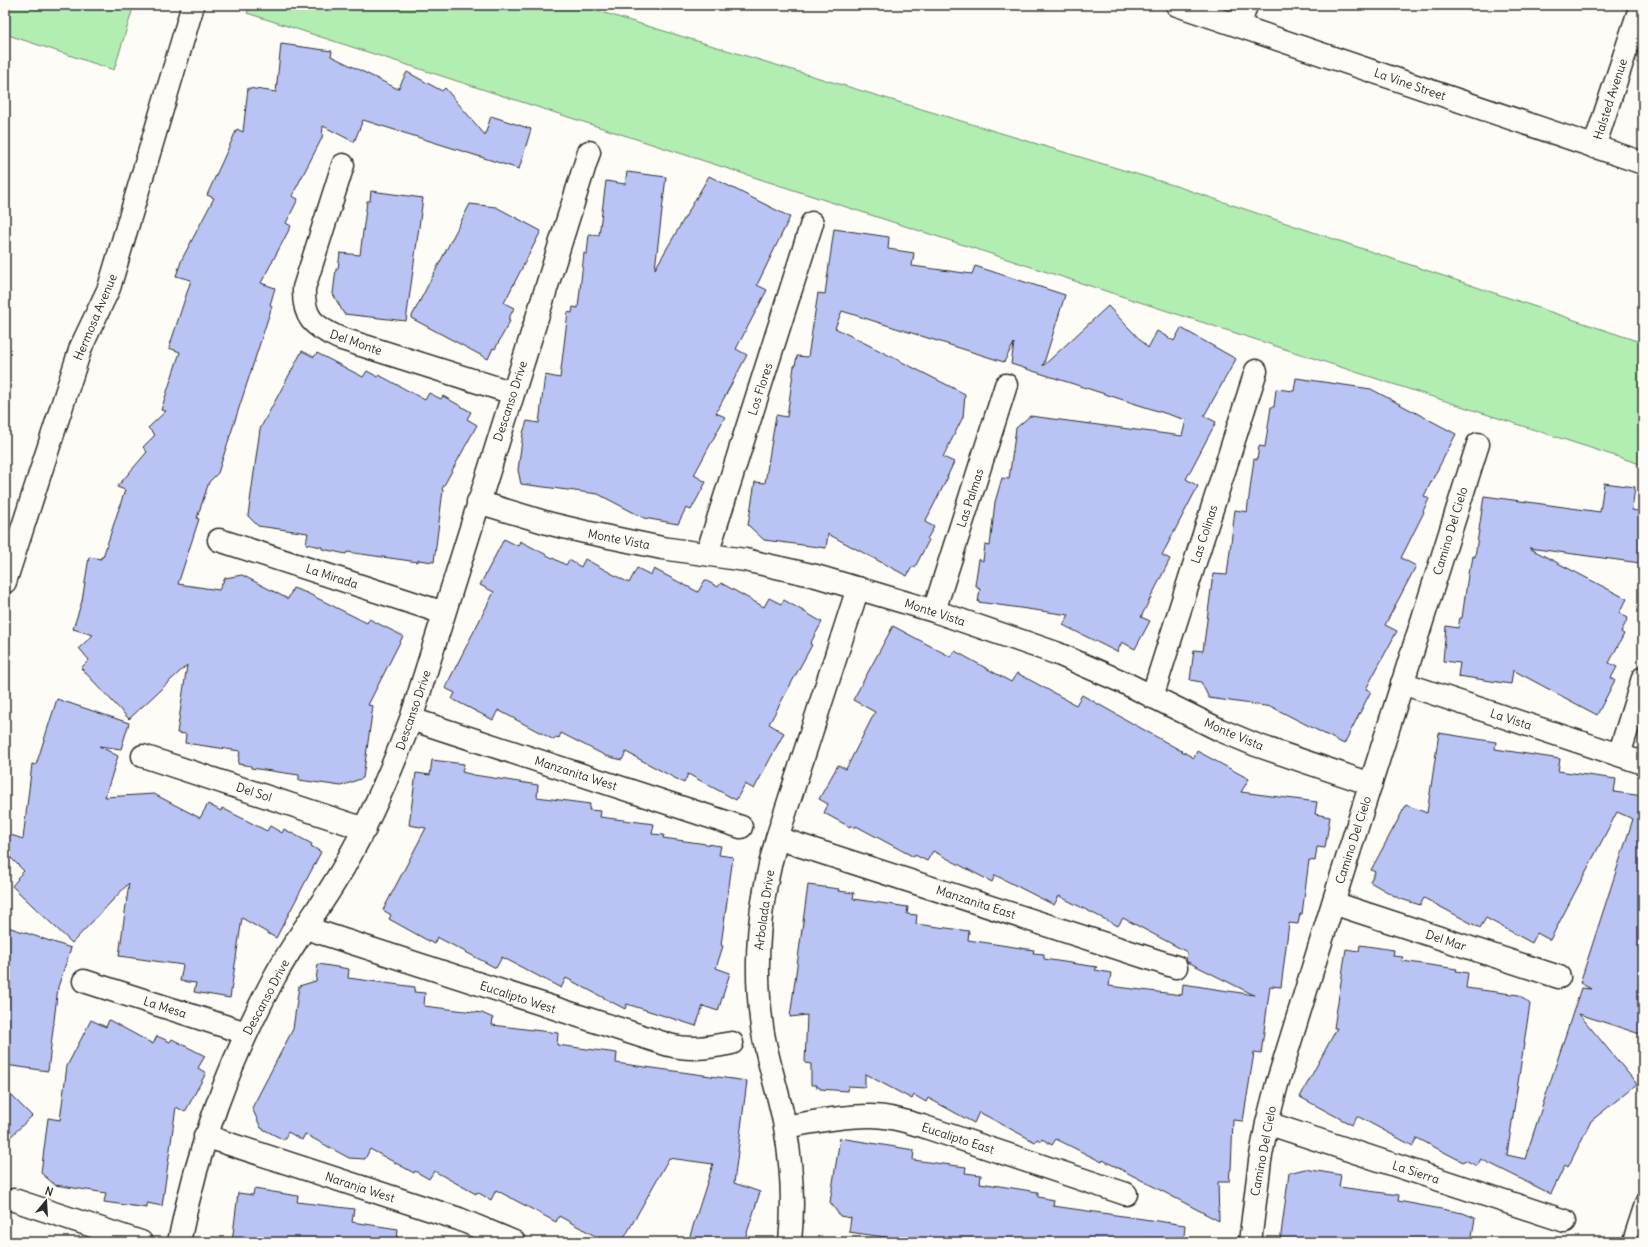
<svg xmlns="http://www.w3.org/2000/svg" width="1648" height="1247" viewBox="0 0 1648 1247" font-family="Delius,sans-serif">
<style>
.green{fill:#b2edb2;stroke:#6e8c6e}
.building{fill:#b9c4f5;stroke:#2b2b2b}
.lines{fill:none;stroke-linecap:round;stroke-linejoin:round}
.service-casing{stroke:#2b2b2b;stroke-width:16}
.minor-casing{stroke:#2b2b2b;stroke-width:25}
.tertiary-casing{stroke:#2b2b2b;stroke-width:25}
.service{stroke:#fdfcf7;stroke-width:13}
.minor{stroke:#fdfcf7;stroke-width:22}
.tertiary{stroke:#fdfcf7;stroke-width:22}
.labels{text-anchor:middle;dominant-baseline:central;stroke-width:3;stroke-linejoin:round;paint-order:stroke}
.street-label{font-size:12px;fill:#2b2b2b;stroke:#fdfcf7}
</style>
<rect width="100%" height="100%" fill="#fdfcf7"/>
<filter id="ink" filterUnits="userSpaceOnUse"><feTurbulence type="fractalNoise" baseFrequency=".025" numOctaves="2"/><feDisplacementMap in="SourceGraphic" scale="8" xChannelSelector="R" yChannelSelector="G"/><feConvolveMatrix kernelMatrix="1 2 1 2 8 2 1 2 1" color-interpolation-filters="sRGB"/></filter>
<g filter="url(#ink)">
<path class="green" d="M5 5H134L114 70 5 34Z
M250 5H578L1176 186 1643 343V465L247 13Z"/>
<path class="building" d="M281 44 332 51 331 56 398 89 407 72 442 91 445 88 485 135 491 116 531 129 519 169 363 120 354 142 323 126 322 138 292 196 298 199 286 223 291 226 261 283 275 288 270 305 272 306 218 473 209 482 197 518 199 519 178 584 219 590 225 578 242 575 288 599 293 588 307 593 367 623 369 619 403 636 368 705 373 706 363 778 341 786 299 780V775L251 768V766L238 764 240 751 185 743 186 734 177 733 187 665 129 719 81 668 89 660 79 648 93 635 73 629 82 601 89 557 101 559V557H103L125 490 117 487 147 452 143 447 155 435 148 428 166 411 161 410 180 352 169 348 191 280 176 276 182 259 214 198 207 195 237 129 243 132 248 88 276 92Z
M627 172 666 177 655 269 709 176 790 217 757 285 767 290 736 349 747 355 716 413 725 417 694 475 706 482 691 510 686 508 678 524 644 518 598 494 521 484 518 470 523 433 527 421 539 423 545 375 560 378 568 312 572 313 573 307 578 308 584 253 587 254 589 234 599 235 606 181 625 184Z
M371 191 423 198 406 321 344 314 333 294 336 269H338L340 253 360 255 367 201H370Z
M470 204 496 207 541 231 504 303 514 308 508 320 510 321 495 349 493 348 488 359 411 318Z
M834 229 889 237 888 249 914 253 912 266 972 274 975 266 1065 295 1043 366 1108 306 1148 348 1157 331 1174 341 1181 328 1236 359 1204 416 1216 422 1186 479 1198 486 1162 555 1170 559 1141 617 1150 621 1135 649 1122 642 1117 652 1063 625 1069 615 978 602 980 589 977 588V585H975L979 559 983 561 985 545 990 546 995 502 1002 478 1009 479 1016 428 1030 416 1182 436 1186 420 1011 364 1014 343 1004 362 842 311 835 328 965 394 963 417 943 457 954 462 947 477H948L925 522 934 527 927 539 929 540 915 567H912L907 576 828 534 826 548 764 540 748 525 755 482 765 483 776 415 787 417 794 366H795L797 356 808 357 818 293 825 294Z
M302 351 314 357 317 353 363 377 367 371 378 377 379 375 425 400 429 393 441 399 443 396 471 412 467 419 477 425 442 489 443 490 434 562 418 560V562L347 552 346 554 322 549V547L306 544 308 533 258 526 248 516 260 429Z
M1296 378 1371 389 1456 434 1424 496 1429 499 1423 511 1424 512 1401 558 1416 566 1385 625 1397 631 1366 689 1371 691 1344 744 1272 707 1209 698 1201 682 1190 680 1194 650 1203 651 1213 574 1227 575 1235 510 1247 512 1254 459 1257 460 1259 446 1265 447 1271 407H1274L1276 389 1294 391Z
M1604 483 1635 487 1632 510 1643 512V536L1640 563 1529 548 1627 599 1619 613 1628 618 1621 632 1624 634 1609 663 1617 667 1611 678 1615 680 1597 715 1513 670 1511 684 1458 676 1460 663 1443 661 1446 626 1458 628 1460 618H1462L1469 568H1471L1473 556 1475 557 1484 496 1600 512Z
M504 539 518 546 520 541 566 565 569 560 581 567 585 559 629 583 637 568 651 575 654 569 698 592 705 580 718 587 721 583 764 607 769 598 781 604 784 600 822 622 810 644 812 645 769 724 784 733 754 789 745 784 736 800 688 774 684 783 626 752 622 760 606 756 561 733 559 738 556 737 554 740 498 710 493 720 452 699 455 693 445 688 494 592 480 585Z
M893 626 951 657 955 651 1011 682 1017 673 1076 705 1082 695 1194 758 1197 751 1249 779 1241 792 1317 802 1315 814 1330 817 1325 848 1317 847 1315 861 1309 860 1302 914H1300L1298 924 1289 923 1281 987 1270 986 1261 1054 1254 1053 1243 1121 1233 1120 1231 1170H1230L1229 1182H1218L1219 1221 1103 1160 1102 1162 1056 1139 1052 1145 1042 1139 1041 1141 1037 1139 1035 1142 979 1112 974 1123 928 1098 926 1102 914 1095 912 1099 865 1074V1087L848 1086 847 1091 820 1089 819 1087H816L817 1085H811V1064L805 1063 807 1015 790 1017 808 885 839 889 838 891 854 893 853 899 908 907 907 914 917 915 916 924 969 931 968 940 1034 950 1033 953 1044 954V959L1097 967 1095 970 1111 973 1109 986 1182 995 1183 984 1254 995 1186 961 1187 952 1123 918 1118 926 1059 896 1054 905 995 875 992 882 933 851 927 861 915 855 914 857 856 826 855 828 851 825 850 827 824 813 828 804 819 799 838 765 846 769 875 712 853 700Z
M57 699 129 723 121 749 99 746 118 756 105 797 154 794 200 818 208 804 221 811 222 808 267 831 270 826 282 833 284 829 312 844 311 846 321 852 276 938 242 918 230 998 194 992 196 983 180 981 183 965 119 956 129 883 72 943 12 886 18 879 17 878 24 871 5 852V833L23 839 32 764 36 765Z
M1439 733 1496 742 1495 749 1560 759 1558 771 1616 779 1614 792 1643 796V1035L1579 1014 1637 1084 1591 1121 1568 1167 1565 1165 1551 1194 1481 1159 1477 1166 1465 1160 1463 1162 1417 1138 1413 1146 1357 1116 1352 1125 1300 1097 1337 1028H1334L1346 949 1359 951 1360 945 1394 950 1393 956 1403 957 1402 961 1457 969 1456 971 1468 973 1466 988 1519 995 1530 1004 1507 1155 1525 1159 1581 988 1591 989 1580 983 1633 819 1617 812 1550 940 1537 933 1532 943 1486 918 1480 928 1424 898 1420 905 1398 898 1370 882 1375 872 1371 870 1406 805 1427 813Z
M432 760 464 764 462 772 474 775 538 785 537 797 590 804 589 810 601 811 600 817 654 824 652 834 664 835 663 838 721 846 719 855 733 857 721 945 723 946 716 968 730 973 718 1011 703 1006 696 1026 627 1004 625 1009 566 978 561 988 502 957 496 968 437 937 434 944 389 919 391 915 383 910 426 828 409 825 416 773 430 775Z
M5 926 71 948 58 987 48 1071 5 1065Z
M318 964 349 969 348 978 415 987 414 992 425 993 424 1006 482 1013 493 1018 492 1025 558 1033 557 1045 617 1053 616 1063 747 1081 734 1183 760 1192 744 1242H688L713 1164 669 1158 622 1242H606L559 1216 556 1222 496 1190 491 1200 477 1192 476 1194 434 1171 429 1179 415 1171 414 1173 370 1149 365 1159 349 1158 305 1134 302 1140 288 1132 284 1140 261 1128 252 1108 293 1029 299 986 316 981Z
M91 1020 106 1027 109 1020 153 1044 157 1036 170 1042 172 1039 205 1056 198 1068 206 1073 185 1112 176 1107 162 1206 147 1203V1208L104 1202 106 1193 55 1185 41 1173 48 1118 60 1120 67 1066Z
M5 1089 32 1116 5 1142Z
M840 1138 914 1150 913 1160 966 1167 965 1173 981 1175 980 1183 1038 1192V1197L1054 1200 1053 1206 1185 1225 1184 1237 1121 1239V1242H919L849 1232 851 1218 840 1216 830 1202Z
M1305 1169 1341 1175 1339 1187 1399 1195 1398 1201 1463 1213 1475 1218 1471 1242H1280L1289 1173Z
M254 1189 298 1196 297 1202 354 1209 352 1222 398 1229 397 1242H232L238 1193 253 1195Z"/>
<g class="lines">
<defs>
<path id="service" d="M1629 1242 1643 1199"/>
<path id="minor" d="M1177 5 1643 163
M1240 25 1246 5
M1594 147 1641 5
M343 165 304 288C303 318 313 326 339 338L513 393
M478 502 551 524 585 532 662 548 745 560 816 576 934 611 1056 653 1125 683 1220 730 1256 745 1371 784
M219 540 444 613
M707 554 812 223
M934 611 1006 385
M1402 683 1643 763
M1152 697 1256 371
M411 719 741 827
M1619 755 1643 678
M143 756 365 829
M777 838 1176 967
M1333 903 1559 977
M306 928 669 1045C691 1051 710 1047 732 1043
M84 981 246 1033
M1267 1123 1565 1221
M785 1127C813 1122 842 1116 870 1116 888 1116 905 1121 922 1126L1126 1194
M205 1136 459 1219 514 1242
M14 1200 141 1242
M179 1242C198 1146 228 1065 274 978 295 939 323 904 345 865 371 818 392 769 411 719L589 152
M790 1242C794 1203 792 1166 785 1127 779 1093 767 1061 762 1027 753 960 759 902 777 838L858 588
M1250 1242 1260 1161 1267 1123 1277 1084 1333 903 1478 444"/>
<path id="tertiary" d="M5 582 81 347 109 288 193 5"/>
</defs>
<use href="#service" class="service-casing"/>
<use href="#minor" class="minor-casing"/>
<use href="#tertiary" class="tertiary-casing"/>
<use href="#service" class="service"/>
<use href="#minor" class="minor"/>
<use href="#tertiary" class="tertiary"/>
</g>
</g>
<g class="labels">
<g class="street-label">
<text transform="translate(1410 84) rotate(19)">La Vine Street</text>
<text transform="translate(1610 99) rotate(-72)">Halsted Avenue</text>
<text transform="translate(95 317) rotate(-67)">Hermosa Avenue</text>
<text transform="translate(356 342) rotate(19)">Del Monte</text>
<text transform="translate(760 389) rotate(-72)">Los Flores</text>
<text transform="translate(510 401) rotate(-72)">Descanso Drive</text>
<text transform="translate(970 498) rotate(-72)">Las Palmas</text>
<text transform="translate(1450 531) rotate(-73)">Camino Del Cielo</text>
<text transform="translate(1204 534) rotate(-72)">Las Colinas</text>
<text transform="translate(619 539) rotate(11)">Monte Vista</text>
<text transform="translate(332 576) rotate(18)">La Mirada</text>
<text transform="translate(935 612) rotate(18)">Monte Vista</text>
<text transform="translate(413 710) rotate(-71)">Descanso Drive</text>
<text transform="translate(1511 719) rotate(18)">La Vista</text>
<text transform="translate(1234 734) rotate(23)">Monte Vista</text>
<text transform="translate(576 773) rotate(18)">Manzanita West</text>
<text transform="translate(254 792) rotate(18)">Del Sol</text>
<text transform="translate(1353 840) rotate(-72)">Camino Del Cielo</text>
<text transform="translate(976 902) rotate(18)">Manzanita East</text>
<text transform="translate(764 910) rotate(-82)">Arbolada Drive</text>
<text transform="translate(1446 940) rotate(18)">Del Mar</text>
<text transform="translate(266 997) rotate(-62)">Descanso Drive</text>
<text transform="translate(518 997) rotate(18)">Eucalipto West</text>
<text transform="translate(165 1007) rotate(18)">La Mesa</text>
<text transform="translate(958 1138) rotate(18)">Eucalipto East</text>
<text transform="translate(1263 1151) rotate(-79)">Camino Del Cielo</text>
<text transform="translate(1416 1172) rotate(18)">La Sierra</text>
<text transform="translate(360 1187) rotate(18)">Naranja West</text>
</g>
</g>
<rect width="1648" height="1247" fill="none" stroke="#fdfcf7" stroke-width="20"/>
<rect x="10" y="10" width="1628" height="1227" fill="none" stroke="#2b2b2b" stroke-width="1.5" filter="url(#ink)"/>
<g transform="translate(46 1201) rotate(18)" stroke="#fdfcf7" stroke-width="3" paint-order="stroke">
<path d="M0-3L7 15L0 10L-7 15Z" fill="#2b2b2b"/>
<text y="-6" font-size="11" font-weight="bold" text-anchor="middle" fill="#2b2b2b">N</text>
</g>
</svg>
